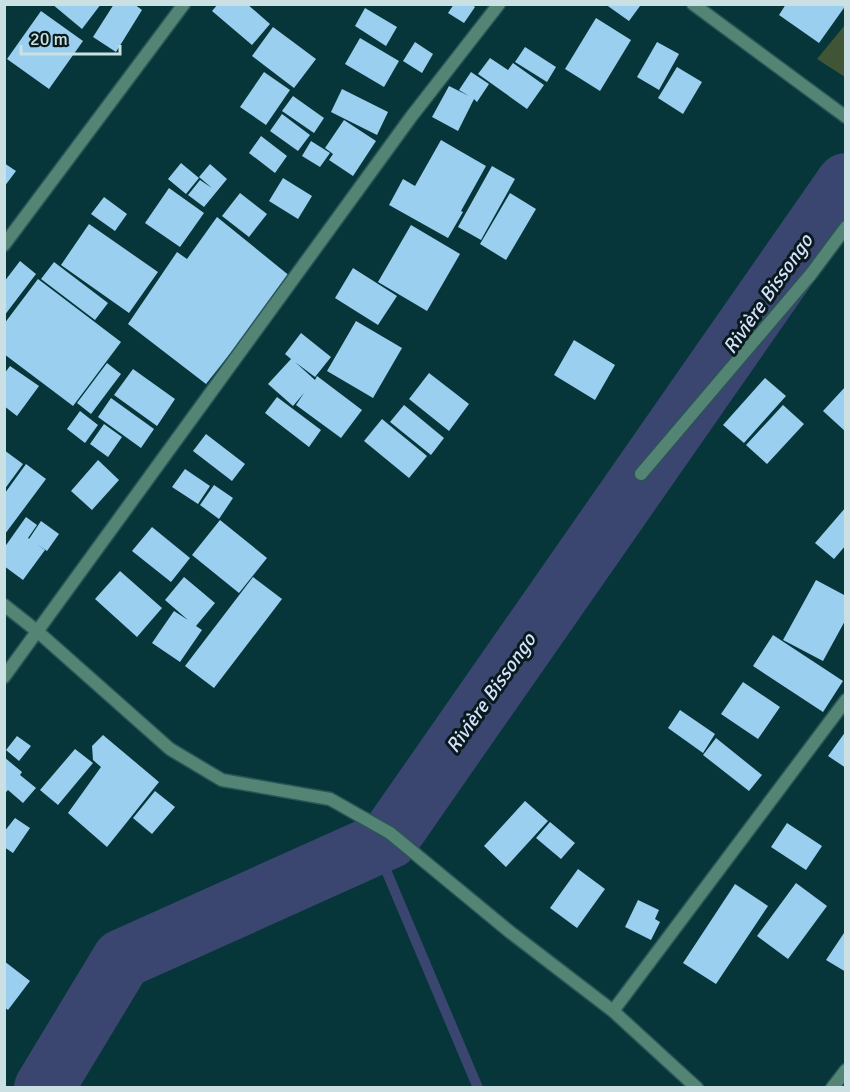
<svg xmlns="http://www.w3.org/2000/svg" width="850" height="1092" viewBox="0 0 850 1092" font-family="Signika,sans-serif">
<style>
.green{fill:#3f5536}
.lines{fill:none;stroke-linecap:round;stroke-linejoin:round}
.stream{stroke:#3a466f;stroke-width:10}
.river{stroke:#3a466f;stroke-width:60}
.building{fill:#9bcff0}
.minor-casing{stroke:#2a5558;stroke-width:15}
.minor{stroke:#548473;stroke-width:12}
.labels{text-anchor:middle;dominant-baseline:central;stroke-width:6;stroke-linejoin:round;paint-order:stroke}
.water-label{font-size:20px;font-style:italic;fill:#d6dffc;stroke:#081a1c}
</style>
<rect width="100%" height="100%" fill="#07363a"/>
<path class="green" d="M845 25V77L817 59Z"/>
<g class="lines">
<path class="stream" d="M369 830 478 1088"/>
<path class="river" d="M44 1088 122 959 389 839 846 183"/>
</g>
<path class="building" d="M52 4H101L82 29Z
M114 4H134L142 10 116 52 93 37Z
M218 4H247L270 24 252 45 212 11Z
M454 4H471L475 7 464 23 448 13Z
M605 4H638L640 6 629 21Z
M786 4H846V5L819 43 779 15Z
M365 8 397 27 386 46 355 26Z
M41 11 83 41 49 89 7 59Z
M596 18 631 40 600 91 565 69Z
M273 27 316 59 294 88 252 56Z
M360 38 399 61 384 87 345 64Z
M415 42 433 54 422 73 403 61Z
M657 42 679 54 659 90 637 77Z
M525 47 556 67 547 82 515 62Z
M490 58 508 70 513 63 544 85 527 109 478 74Z
M677 67 702 82 683 114 658 98Z
M264 72 290 90 266 125 240 107Z
M471 72 489 84 477 102 474 99 458 131 432 117 449 86 469 96 459 90Z
M342 89 388 112 377 135 331 112Z
M293 96 324 118 314 133 282 111Z
M282 114 310 135 298 151 270 131Z
M344 120 376 141 353 176 329 160 333 154 325 148Z
M261 136 287 156 275 173 249 153Z
M441 140 486 166 461 211 463 212 448 238 389 205 403 179 415 186Z
M311 141 330 153 320 167 302 156Z
M4 163 16 171 4 187Z
M181 163 199 178 186 194 168 179Z
M210 164 227 179 204 207 188 195 200 180 212 188 199 177Z
M492 166 515 179 481 240 458 227Z
M283 178 312 196 298 219 269 201Z
M169 188 204 213 180 247 145 223Z
M240 193 267 214 249 237 222 216Z
M510 193 536 209 506 260 480 244Z
M104 197 127 214 115 231 91 214Z
M217 217 291 277 206 384 128 324 177 252 187 259Z
M89 224 158 272 129 313 61 265Z
M411 225 460 254 427 311 378 282Z
M20 261 36 274 4 316V282Z
M54 262 108 303 95 320 41 279Z
M353 268 397 296 378 325 335 298Z
M38 279 121 342 73 406 4 354V324Z
M356 321 402 348 373 398 327 371Z
M301 333 331 357 315 377 295 362 315 380 317 376 362 410 341 438 296 405 304 393 293 406 268 384 291 359 285 354Z
M574 340 615 365 595 400 554 375Z
M107 363 121 374 91 414 77 403Z
M10 366 39 386 17 416 4 406V374Z
M133 369 175 399 157 426 114 395Z
M429 373 469 404 449 431 409 399Z
M765 378 786 396 744 443 723 425Z
M846 386V432L823 411Z
M277 397 321 430 309 447 265 413Z
M111 398 154 429 141 448 98 417Z
M404 405 444 438 431 455 390 422Z
M783 405 804 424 767 464 746 445Z
M80 411 98 425 85 443 67 429Z
M382 419 427 456 409 478 364 441Z
M104 424 122 437 108 457 90 444Z
M206 434 245 464 232 481 193 451Z
M4 450 23 464 4 490Z
M98 460 119 480 92 510 71 491Z
M26 464 46 479 5 534V493Z
M185 469 210 486 198 504 172 487Z
M214 485 233 498 219 519 200 505Z
M846 507V545L834 559 815 543Z
M26 517 37 525 28 538 45 550 23 580 4 566V548Z
M220 520 267 558 239 593 192 555Z
M41 521 59 534 47 551 29 539Z
M152 527 190 558 171 582 132 551Z
M120 571 162 608 137 637 95 599Z
M184 577 215 603 196 626 202 630 180 662 152 643 174 611 188 620 165 600Z
M253 577 282 599 214 688 185 666Z
M816 580 846 596V619L823 661 783 640Z
M773 635 843 681 823 712 753 666Z
M743 682 780 707 758 739 721 714Z
M680 710 715 734 703 753 668 728Z
M846 731V768L828 756Z
M103 735 159 782 107 847 68 813 101 767 93 760 92 746Z
M17 736 31 746 19 761 6 750Z
M716 738 762 775 749 791 703 755Z
M75 749 93 763 58 805 40 790Z
M4 757 22 772 20 775 36 788 23 803 8 790 4 794Z
M155 791 175 807 152 834 133 818Z
M525 801 548 821 506 867 484 846Z
M15 818 30 828 13 853 4 847V832Z
M550 822 575 843 561 859 536 838Z
M787 823 822 846 806 870 771 847Z
M578 869 605 889 577 928 550 908Z
M796 883 827 906 788 959 757 936Z
M735 884 768 906 716 984 683 963Z
M638 900 659 910 655 919 660 922 651 940 625 927Z
M846 930V972L826 960Z
M4 961 30 981 8 1010 4 1007Z"/>
<g class="lines">
<defs>
<path id="minor" d="M693 4 846 117
M4 245 184 4
M641 474 811 274 846 227
M4 605 37 631 170 749 222 780 330 799 390 833 510 932 613 1011 697 1088
M4 677 411 117 499 4
M613 1011 846 700
M832 1088 846 1070"/>
</defs>
<use href="#minor" class="minor-casing"/>
<use href="#minor" class="minor"/>
</g>
<g class="labels">
<g class="water-label">
<text transform="translate(768 294) rotate(-55)">Rivière Bissongo</text>
<text transform="translate(491 693) rotate(-55)">Rivière Bissongo</text>
</g>
</g>
<rect width="850" height="1092" fill="none" stroke="#cae0e2" stroke-width="12"/>
<path d="M21 45v9h99v-9" fill="none" stroke="#cae0e2" stroke-width="3"/>
<text x="30" y="45" font-size="18" fill="#cae0e2" stroke="#081a1c" stroke-width="4.5" paint-order="stroke">20 m</text>
</svg>
